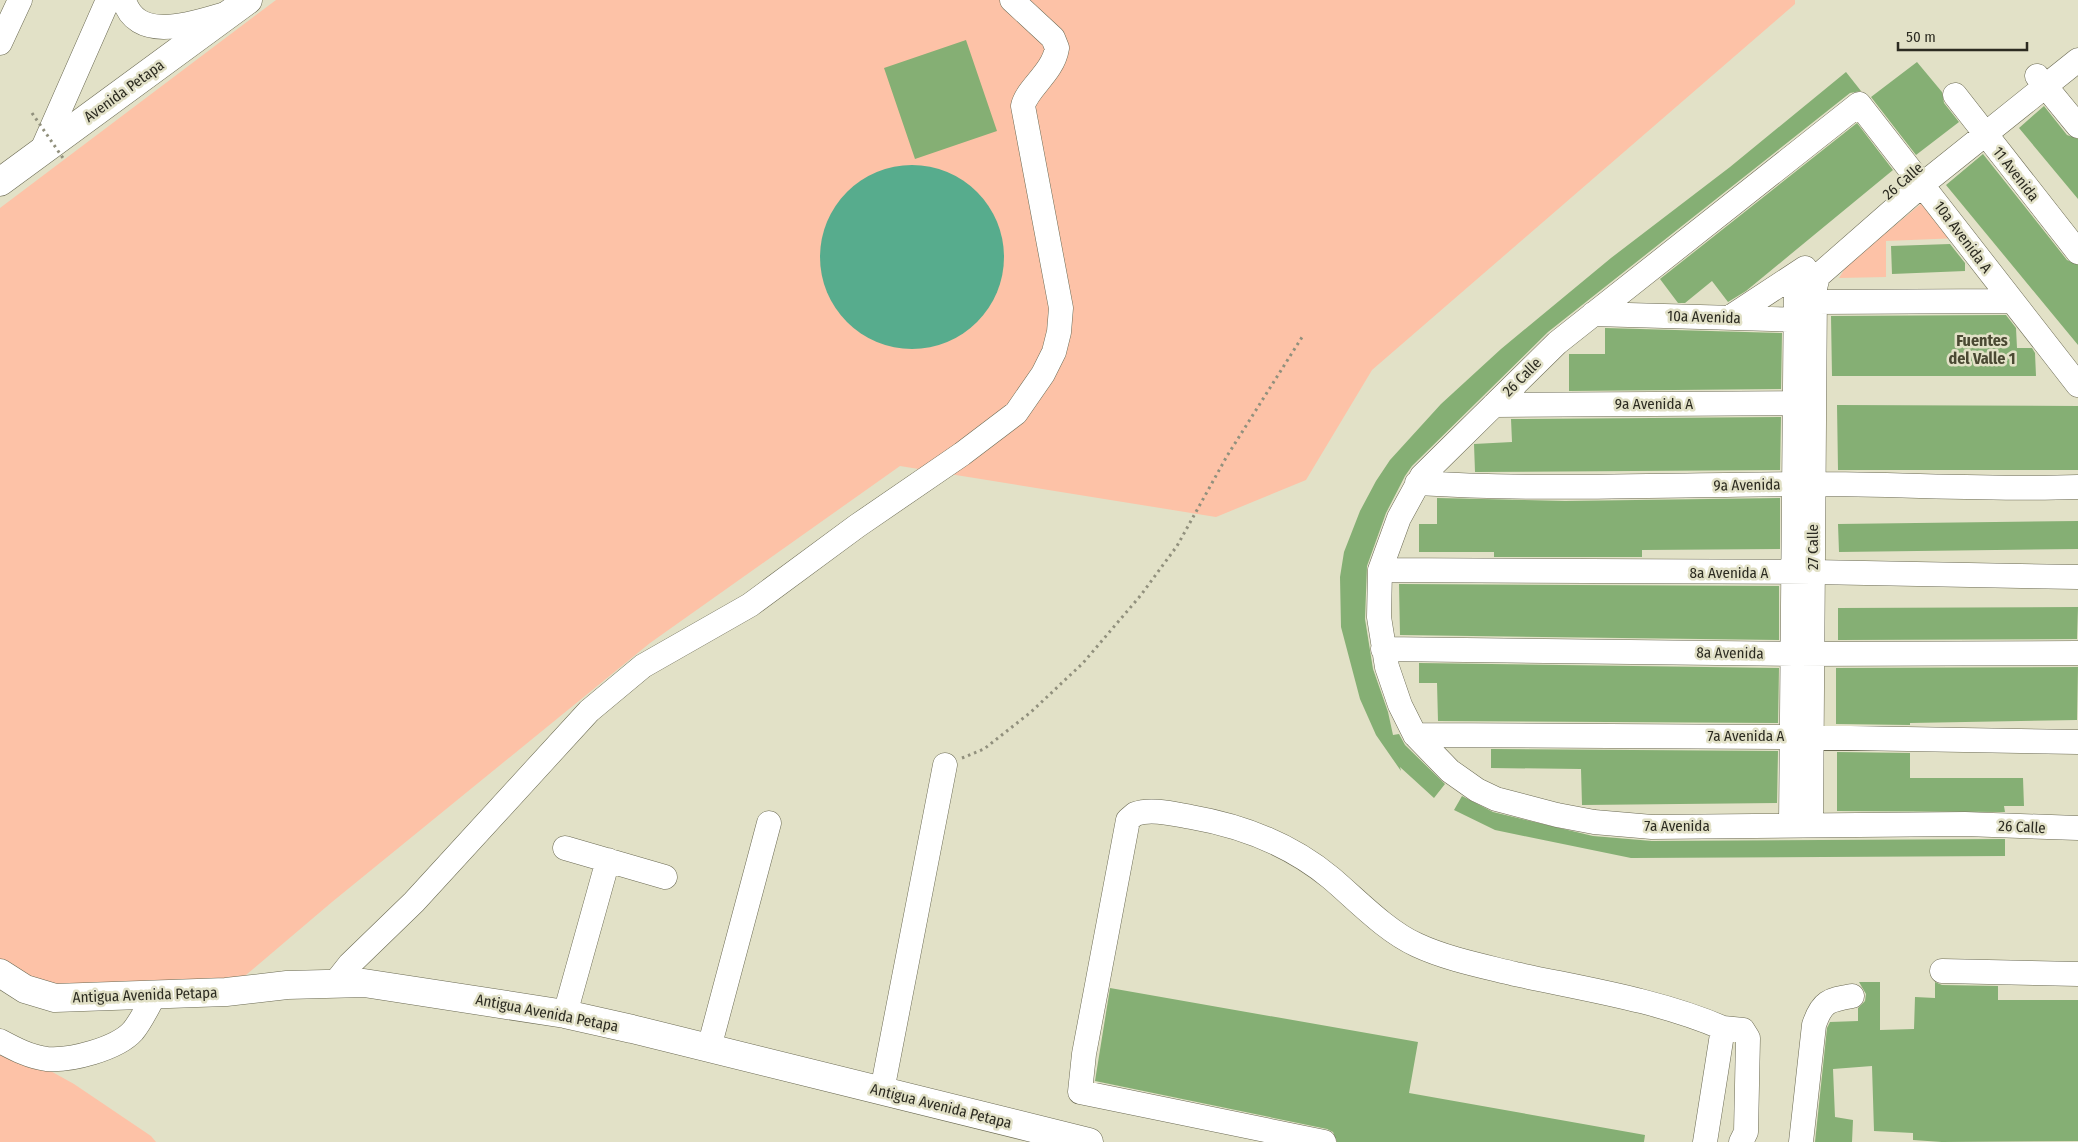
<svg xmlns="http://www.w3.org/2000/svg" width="2078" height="1142" viewBox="0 0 2078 1142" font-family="'Fira Sans Condensed',sans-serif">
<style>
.green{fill:#fdc2a7}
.water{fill:#57ac8d}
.building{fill:#85af74}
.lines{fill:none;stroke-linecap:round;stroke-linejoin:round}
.minor-casing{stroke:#6b6a53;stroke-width:25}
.major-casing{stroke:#6b6a53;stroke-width:29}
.path{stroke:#91907d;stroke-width:3;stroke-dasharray:2.5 4;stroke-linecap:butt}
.minor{stroke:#fff;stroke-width:24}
.major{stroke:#fff;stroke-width:28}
.path-bridge{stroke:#91907d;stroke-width:3;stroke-dasharray:2.5 4;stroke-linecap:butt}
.labels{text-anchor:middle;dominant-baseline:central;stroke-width:5;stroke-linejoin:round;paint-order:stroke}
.street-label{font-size:15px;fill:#2c2b21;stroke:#e2e1c7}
.neighbourhood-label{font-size:16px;font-weight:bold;fill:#4a4933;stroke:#e2e1c7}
</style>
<rect width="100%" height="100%" fill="#e2e1c7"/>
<path class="green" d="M276 0H1795V4L1372 370 1306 480 1216 517 900 466 650 643 332 902 226 992 74 993 0 969V208Z
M1928 198 1960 238 1886 241V277L1839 278 1847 265Z
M0 1043 74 1084 151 1136 156 1142H0Z"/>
<path class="water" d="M820 257a92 92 0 1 1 184 0a92 92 0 1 1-184 0Z"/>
<path class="building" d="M966 40 997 131 915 159 884 68Z
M1917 62 1942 92 1944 103 1959 122 1916 155 1871 97Z
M1846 72 1861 91 1850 93 1548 332 1412 466 1405 476 1386 513 1367 566 1365 619 1373 669 1388 712 1393 735 1399 734 1405 745 1445 784 1434 798 1400 767 1401 771 1376 735 1360 699 1341 627 1340 577 1344 552 1360 511 1376 481 1390 460 1441 404 1501 349 1611 258 1730 167Z
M2044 106 2067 135 2078 139V199L2019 128Z
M1857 123 1893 170 1746 291 1728 302 1712 281 1685 303H1678L1660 279Z
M1983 154 2067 260 2078 265V345L1946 185Z
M1950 244 1965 263V271L1892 274 1891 246Z
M2006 315 2016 328 2017 348H2032L2035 353 2036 376H1832L1831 316Z
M1605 328 1782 333 1781 389 1569 391V354H1605Z
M1837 405 2078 406V470H1838Z
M1781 417 1780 470 1475 472 1474 444 1512 442 1511 419Z
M1437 498 1565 501 1780 498V549L1642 550V557H1494V552H1419V524H1437Z
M2078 521V549L1839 552 1838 524Z
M1399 584 1779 586V640L1400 635Z
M2078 607 2077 639 1838 640V608Z
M1419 663 1779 668 1778 723 1438 721 1437 683H1419Z
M2078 667 2077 720 1910 723V725L1836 724V668Z
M1491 749 1778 751 1777 803 1582 805 1581 769 1491 768Z
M1837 752 1910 753V778H2023L2024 806H2004L2005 812 1837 811Z
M1462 796 1493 812 1593 836 1652 841 2005 839V856L1631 858 1495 830 1454 810Z
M1859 982H1880V1030L1914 1029 1915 997 1935 998V982L1942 985 1998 986V1000H2078V1141L1942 1142 1913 1140V1133L1874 1131 1872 1066 1833 1069 1835 1117 1853 1120 1852 1142H1815L1827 1028 1830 1022 1858 1021V1008L1865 1001 1866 994Z
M1110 988 1418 1042 1409 1093 1645 1135 1644 1142H1337L1333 1132 1327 1129 1095 1081Z"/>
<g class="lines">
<defs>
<path id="minor" d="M124 0C137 44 194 23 225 14
M0 43 20 0
M2037 76 2078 126
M1955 95 2078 252
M42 150 108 0
M1815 302 2011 301
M1593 314 1809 320
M1729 318 1805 268
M2078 385 1859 104 1557 343 1422 476 1399 518 1380 570 1379 617 1387 667 1400 705 1415 735 1450 771 1477 790 1496 799 1557 815 1594 822 1652 827 1965 824 2078 828
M1494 405 1812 403
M1417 483C1549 491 1681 484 1814 484 1902 484 1990 490 2078 487
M1380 570 1813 572 2078 577
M1383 649 1793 654 2078 653
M1415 735 1794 737 2078 742
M1811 824 1815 288 1818 276 1923 184 2078 60
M1791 825 1796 276
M565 848 665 877
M1942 971 2078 974
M335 983 350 964 414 902 589 711 643 666 750 605 857 526 962 454 1016 413 1043 374 1054 352 1059 332 1061 308 1023 106C1027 88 1053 73 1057 48L1053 38 1012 0
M565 1014 608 860
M1723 1028 1743 1030 1748 1038 1746 1132 1741 1142
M0 1041C15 1049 30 1057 47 1059 70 1061 117 1049 133 1031 142 1020 148 1006 155 994
M709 1048 769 823
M882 1091 945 765
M1324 1142 1080 1092 1084 1054 1128 820 1135 814C1151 808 1174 814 1191 817 1243 826 1290 844 1331 878 1357 900 1386 931 1417 945 1447 959 1483 966 1515 974 1584 989 1658 1000 1723 1028L1705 1142
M1801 1142 1814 1025C1822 1001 1829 1000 1852 996"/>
<path id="major" d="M0 182 248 0
M0 973 25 989 55 998 226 992 287 985 364 983 565 1014 632 1029 1089 1142"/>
</defs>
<use href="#minor" class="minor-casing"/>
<use href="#major" class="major-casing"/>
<path class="path" d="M962 758 984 749 1031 712 1083 663 1141 595 1177 546 1227 456 1304 334"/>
<use href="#minor" class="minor"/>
<use href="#major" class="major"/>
<path class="path-bridge" d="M32 113 65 161"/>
</g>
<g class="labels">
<g class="street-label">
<text transform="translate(124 91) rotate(-36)">Avenida Petapa</text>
<text transform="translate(2016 174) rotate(52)">11 Avenida</text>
<text transform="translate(1903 181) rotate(-41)">26 Calle</text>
<text transform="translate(1963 237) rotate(53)">10a Avenida A</text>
<text transform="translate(1704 317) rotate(2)">10a Avenida</text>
<text transform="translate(1522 377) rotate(-45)">26 Calle</text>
<text x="1654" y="404">9a Avenida A</text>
<text transform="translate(1747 485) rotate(-1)">9a Avenida</text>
<text transform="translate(1813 547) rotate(-90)">27 Calle</text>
<text x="1729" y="573">8a Avenida A</text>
<text transform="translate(1730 653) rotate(1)">8a Avenida</text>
<text x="1746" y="736">7a Avenida A</text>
<text x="1677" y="826">7a Avenida</text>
<text transform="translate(2022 827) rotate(3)">26 Calle</text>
<text transform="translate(145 995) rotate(-2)">Antigua Avenida Petapa</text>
<text transform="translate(547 1013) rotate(11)">Antigua Avenida Petapa</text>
<text transform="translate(941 1106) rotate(14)">Antigua Avenida Petapa</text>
</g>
<g class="neighbourhood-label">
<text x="1982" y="340">Fuentes<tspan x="1982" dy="18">del Valle 1</tspan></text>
</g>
</g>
<path d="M1898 42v8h129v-8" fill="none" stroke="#2c2b21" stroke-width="2.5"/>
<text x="1906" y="42" font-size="15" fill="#2c2b21" stroke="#e2e1c7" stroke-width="4" paint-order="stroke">50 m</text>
</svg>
